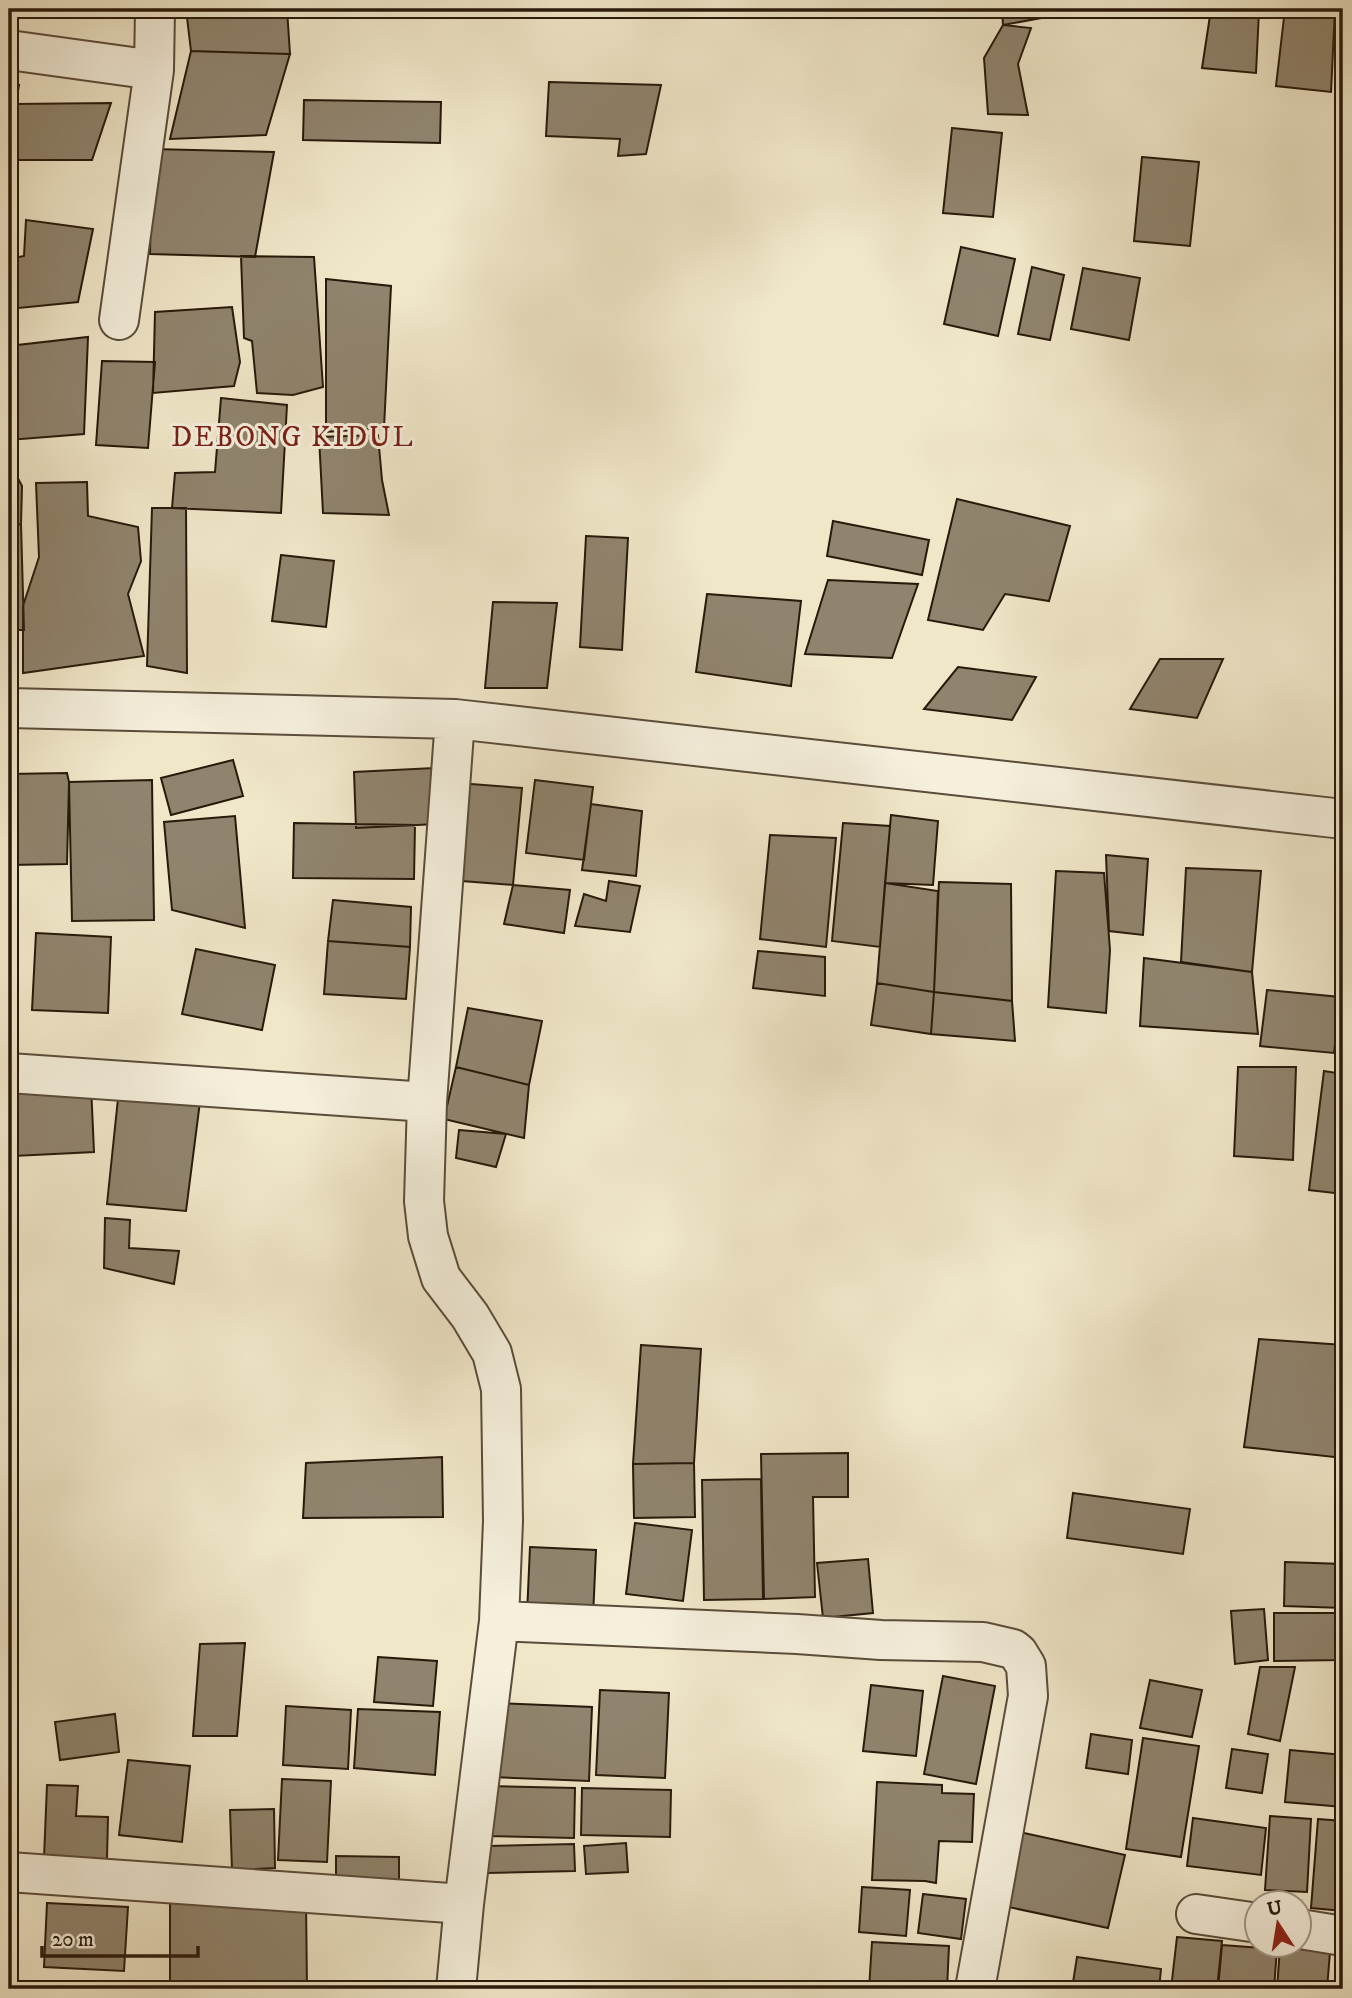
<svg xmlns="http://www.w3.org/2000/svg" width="1352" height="1998" viewBox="0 0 1352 1998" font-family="'IM FELL DW Pica',serif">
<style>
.building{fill:#90846e;stroke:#28190b;stroke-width:2}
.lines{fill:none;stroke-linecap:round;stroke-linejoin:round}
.minor-casing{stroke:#5a4c3a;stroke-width:42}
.minor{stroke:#f5efdc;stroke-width:38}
.labels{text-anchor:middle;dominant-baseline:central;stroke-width:6;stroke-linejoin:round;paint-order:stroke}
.quarter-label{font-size:28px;letter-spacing:2px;fill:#7a1f14;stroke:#f5efdc}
</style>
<rect width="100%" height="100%" fill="#f0e7c9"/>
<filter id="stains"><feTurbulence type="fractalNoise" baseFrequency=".00286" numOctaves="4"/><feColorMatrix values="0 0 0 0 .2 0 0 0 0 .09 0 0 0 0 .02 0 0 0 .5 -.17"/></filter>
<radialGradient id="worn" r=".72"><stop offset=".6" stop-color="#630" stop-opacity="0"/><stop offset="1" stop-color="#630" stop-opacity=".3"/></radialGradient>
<path class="building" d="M186 9H287L290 54 191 51Z
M1002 9H1080V11L1003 25Z
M1211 9H1253L1259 11 1256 73 1202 68Z
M1285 9H1335L1331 92 1276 86Z
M1003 25 1031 28 1018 64 1028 115 988 114 984 58Z
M191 51 290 54 266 135 170 139Z
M549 82 661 85 646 154 618 156 620 139 546 136Z
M9 84 19 85 9 145Z
M304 100 441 102 440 143 303 140Z
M111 103 92 160H9V147L15 104Z
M952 128 1002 133 993 217 943 213Z
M152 149 274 152 255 257 150 254Z
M1142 157 1199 162 1190 246 1134 241Z
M26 220 93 229 78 302 9 309V259L24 256Z
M961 247 1015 259 998 336 944 324Z
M241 256 314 257 323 387 293 395 257 393 252 341 244 338Z
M1032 267 1064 275 1050 340 1018 334Z
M1083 268 1140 278 1129 340 1071 329Z
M326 279 391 286 384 428 326 432Z
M232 307 240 362 234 386 153 393 155 312Z
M88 337 84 434 9 440V346Z
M102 361 155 362 148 448 96 445Z
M221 398 287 405 281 513 172 508 175 473 215 472Z
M378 435 382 480 389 515 323 513 319 437Z
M13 469 22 486 21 524 9 526V470Z
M87 482 88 516 138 527 141 561 128 594 144 656 23 673V606L39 557 36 483Z
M957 499 1070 526 1049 601 1005 594 983 630 928 620Z
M152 508H186L187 673 147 666Z
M833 521 929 540 922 575 827 556Z
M21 524 24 630H9V526Z
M586 536 628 538 622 650 580 647Z
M281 555 334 561 326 627 272 621Z
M828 580 918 584 892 658 805 654Z
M707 594 801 601 791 686 696 672Z
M493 602 557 603 547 688H485Z
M1160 659H1223L1197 718 1130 709Z
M958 667 1036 677 1012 720 924 709Z
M233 760 243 796 171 815 161 778Z
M434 768 437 824 356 828 354 772Z
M67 773 69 782 67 864 9 865V774Z
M152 780 154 920 72 921 69 782Z
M535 780 593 787 584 860 526 853Z
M458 783 522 788 513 885 449 880Z
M591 804 642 811 636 876 582 870Z
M891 815 938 821 933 885 885 883Z
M235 816 245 928 172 910 164 822Z
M294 823 415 825 414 879 293 878Z
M843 823 890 826 880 947 832 941Z
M770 835 836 838 826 947 760 939Z
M1106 855 1148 859 1143 935 1109 931Z
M1186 868 1261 871 1252 972 1181 962Z
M1056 871 1104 873 1110 950 1106 1013 1048 1007Z
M609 881 640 886 630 932 575 926 584 894 606 901Z
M939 882 1011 884 1012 1001 934 992Z
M885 883 938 891 934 992 877 983Z
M513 885 570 890 564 933 504 924Z
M333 900 411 907 410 947 328 941Z
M36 933 111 937 108 1013 32 1010Z
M328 941 410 947 406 999 324 994Z
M196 949 275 965 262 1030 182 1014Z
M758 951 825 957V996L753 988Z
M1144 958 1252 972 1258 1034 1140 1026Z
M1343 971V1054L1334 1053Z
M877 983 934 992 931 1034 871 1025Z
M1267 990 1340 997 1334 1053 1260 1046Z
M934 992 1012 1001 1015 1041 931 1034Z
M468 1008 542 1021 529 1085 456 1067Z
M456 1067 529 1085 524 1138 444 1119Z
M1238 1067H1296L1293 1160 1234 1156Z
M1324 1071 1343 1074V1194L1309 1190Z
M91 1085 94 1152 14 1156 12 1088Z
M119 1089 201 1094 186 1211 107 1204Z
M459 1130 506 1134 496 1167 456 1158Z
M105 1218 130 1220 129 1248 179 1251 174 1284 104 1268Z
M1259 1339 1343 1345V1458L1244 1447Z
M641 1345 701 1349 694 1463 633 1464Z
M848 1453V1497H813L815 1597 764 1599 761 1454Z
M442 1457 443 1517 303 1518 306 1463Z
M694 1463 695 1517 634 1518 633 1464Z
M761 1479 763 1599 704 1600 702 1480Z
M1073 1493 1190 1509 1183 1554 1067 1538Z
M635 1523 692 1530 683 1601 626 1594Z
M530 1547 596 1550 593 1617 527 1614Z
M868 1559 873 1613 823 1618 817 1563Z
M1285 1562 1343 1564V1608L1284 1606Z
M1264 1609 1268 1660 1235 1664 1231 1611Z
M1274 1613H1343V1660L1274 1661Z
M245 1643 237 1736H193L200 1644Z
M378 1657 437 1661 433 1706 374 1702Z
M1260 1667H1295L1280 1741 1248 1734Z
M943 1676 995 1686 976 1784 924 1774Z
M1150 1680 1202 1690 1192 1737 1140 1728Z
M871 1685 923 1691 916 1756 863 1751Z
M600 1690 669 1693 665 1778 596 1775Z
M494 1703 592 1707 589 1781 491 1777Z
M286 1706 351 1710 348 1769 283 1765Z
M358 1709 440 1712 435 1775 354 1768Z
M115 1714 119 1752 60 1760 55 1722Z
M1091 1734 1132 1740 1128 1774 1086 1768Z
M1143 1738 1199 1746 1181 1857 1126 1849Z
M1232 1749 1268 1754 1262 1793 1226 1788Z
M1290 1750 1343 1755V1807L1285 1802Z
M128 1760 190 1766 182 1842 119 1835Z
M282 1779 331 1781 327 1862 278 1860Z
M877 1782 942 1785V1793L974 1794 972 1842 939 1841 936 1883 925 1881 872 1880Z
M47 1785 78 1786 76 1816 108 1817 107 1859 44 1858Z
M485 1786 575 1788 574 1838 484 1836Z
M582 1788 671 1790 670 1837 581 1835Z
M274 1809 275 1868 232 1870 230 1810Z
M1270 1816 1311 1819 1307 1892 1265 1890Z
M1193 1818 1266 1828 1261 1875 1187 1866Z
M1318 1819 1343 1821V1911L1311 1908Z
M1010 1830 1125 1855 1108 1928 994 1904Z
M626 1843 628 1872 586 1874 584 1846Z
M574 1844 575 1871 487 1873 488 1846Z
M336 1856 399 1857V1880L336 1879Z
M862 1887 910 1890 906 1936 859 1932Z
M923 1894 966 1899 961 1939 918 1933Z
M170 1902H306L307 1989H170Z
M47 1903 128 1907 124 1971 44 1967Z
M1177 1937 1222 1941 1217 1989H1171Z
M872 1942 949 1946 947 1989H869Z
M1222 1945 1277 1949 1274 1989H1218Z
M1280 1947 1330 1952 1327 1989H1277Z
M1077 1957 1161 1969 1159 1989H1072Z
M338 1983 413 1988V1989H337Z"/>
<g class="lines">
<defs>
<path id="minor" d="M9 50 154 70
M119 320 154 70 155 9
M9 708 455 719 1343 819
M455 719 427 1102 424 1201 428 1236 441 1278 470 1316 492 1353 501 1389 503 1521 499 1621 464 1904 456 1989
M9 1073 427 1102
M499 1621 797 1634 881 1640 983 1642 1013 1649 1018 1653 1026 1666 1028 1696 975 1989
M9 1872 464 1904
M1196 1914 1258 1923
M1300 1929 1343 1936"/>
</defs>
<use href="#minor" class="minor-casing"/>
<use href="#minor" class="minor"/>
</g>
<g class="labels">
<g class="quarter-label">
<text x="293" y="437">DEBONG KIDUL</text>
</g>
</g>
<rect width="1352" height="1998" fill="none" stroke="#f0e7c9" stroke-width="35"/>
<rect x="10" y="10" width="1331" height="1977" fill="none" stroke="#28190b" stroke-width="3.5"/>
<rect x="18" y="18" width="1317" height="1963" fill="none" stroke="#28190b" stroke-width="2"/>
<g transform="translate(1278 1924) rotate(348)"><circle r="33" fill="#f5efdc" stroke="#a39988" stroke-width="2"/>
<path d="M0-5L12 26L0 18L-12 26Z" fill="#8f2418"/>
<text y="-10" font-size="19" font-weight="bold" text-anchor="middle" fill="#28190b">U</text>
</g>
<path d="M42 1946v10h156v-10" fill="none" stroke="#28190b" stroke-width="3.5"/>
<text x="52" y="1946" font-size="21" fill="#28190b" stroke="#f5efdc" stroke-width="5" paint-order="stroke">20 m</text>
<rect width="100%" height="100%" filter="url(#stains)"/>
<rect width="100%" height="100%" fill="url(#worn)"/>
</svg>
